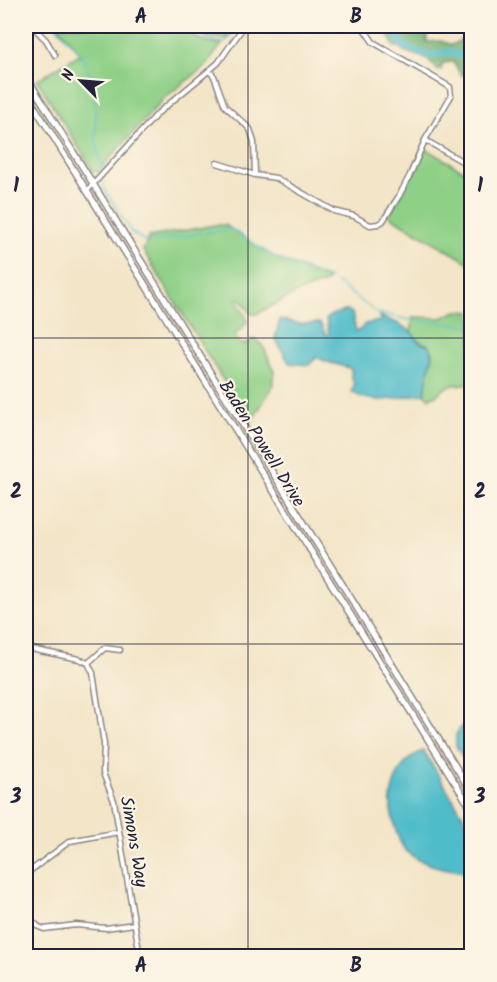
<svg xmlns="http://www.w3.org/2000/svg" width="497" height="982" viewBox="0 0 497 982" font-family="Kalam,sans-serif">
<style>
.green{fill:#8fd087;stroke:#587961;stroke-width:1.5}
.forest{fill:#73b274;stroke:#4a6a58;stroke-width:1.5}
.water{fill:#4fbcc9;stroke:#386f82;stroke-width:1.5}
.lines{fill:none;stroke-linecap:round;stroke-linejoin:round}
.stream{stroke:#4fbcc9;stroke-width:1.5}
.river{stroke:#4fbcc9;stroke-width:7}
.street-casing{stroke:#8a8482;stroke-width:7}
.secondary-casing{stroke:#8a8482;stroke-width:8}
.street{stroke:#fff;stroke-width:4}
.secondary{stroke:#fff;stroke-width:5}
.grid{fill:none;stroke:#22223b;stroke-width:1.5;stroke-opacity:0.55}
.labels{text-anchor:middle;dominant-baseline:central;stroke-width:4.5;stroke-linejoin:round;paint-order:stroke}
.street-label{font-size:18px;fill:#22223b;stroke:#fcf5e5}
.neatline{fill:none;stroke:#22223b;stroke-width:2}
.grid-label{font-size:20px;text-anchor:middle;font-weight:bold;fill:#22223b}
</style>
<rect width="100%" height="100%" fill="#fcf5e5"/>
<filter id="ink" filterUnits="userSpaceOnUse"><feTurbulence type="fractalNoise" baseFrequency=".0167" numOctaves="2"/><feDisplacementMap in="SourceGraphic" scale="12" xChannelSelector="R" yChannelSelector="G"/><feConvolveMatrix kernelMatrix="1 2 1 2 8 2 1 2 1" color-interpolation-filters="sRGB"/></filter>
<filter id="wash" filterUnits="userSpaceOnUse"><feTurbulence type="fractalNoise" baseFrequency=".008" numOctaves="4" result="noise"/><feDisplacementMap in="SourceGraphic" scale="24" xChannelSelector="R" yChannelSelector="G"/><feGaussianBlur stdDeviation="1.35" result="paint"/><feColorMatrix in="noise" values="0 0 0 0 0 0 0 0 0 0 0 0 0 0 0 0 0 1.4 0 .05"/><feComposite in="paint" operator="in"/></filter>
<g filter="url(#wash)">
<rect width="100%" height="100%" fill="#f3e5c8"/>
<path class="green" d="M58 26H183C193 39 206 43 222 44L206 66 164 98 98 172 93 171 37 80 80 54Z
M194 26H235L226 39 208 37Z
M424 150H428L471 175V264L389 216 414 171 420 154Z
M215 225H225L274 257 328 279 325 283 296 293 257 314H251L241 299H236L247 319V323L235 335 236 339 243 345 254 339 262 344 275 373 272 381 274 384 250 424 143 250 149 237Z
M456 311 471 312V383L448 386 436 395 429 398 425 394C426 387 427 381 428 374 429 366 438 353 429 346 421 340 421 345 414 335L411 334 413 317 442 318Z"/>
<path class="forest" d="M381 26H401L403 33H407L413 26 425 27 427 30V42L441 41 452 45 461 40 471 41V77L461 75 453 62 443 63 441 70 438 71 428 59 404 51 400 47H394L389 36 381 30Z"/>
<path class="water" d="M347 310 352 313 356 331 360 330 365 324 380 321V316C395 323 411 326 419 343L428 345C436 356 430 362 428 374 427 380 426 387 425 394 404 395 374 408 352 392L354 384 351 376V369C339 364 328 364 317 357L309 365 289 363 275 338 280 319 300 324 320 323 326 335 329 333 326 320C331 312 339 314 347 310Z
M471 715V773L456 746V734Z
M424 751 471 829V873C451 870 421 866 406 851 397 841 389 810 391 798 393 779 405 755 424 751Z"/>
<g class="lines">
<path class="stream" d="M56 26 83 57 86 65
M189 26 208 40 225 43 238 26
M88 70 95 89 96 140 102 170
M103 179 105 190 132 233 147 242 201 233
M206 233 231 229 274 257 330 279
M336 282 377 313 410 320 472 326"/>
<path class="river" d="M393 26 397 39 405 47 430 56 449 52 472 59"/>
</g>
</g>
<g filter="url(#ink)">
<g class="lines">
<defs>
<path id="street" d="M32 26 46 40 55 55
M362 26 373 42 450 87 451 96 425 140 472 167
M209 71 214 76 225 106 250 129 254 142 255 175 217 163
M255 175 276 178 334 211 354 216 370 225 378 224 383 221 399 196 410 175 425 140
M87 191 158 113 218 63 244 26
M26 648 79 659 88 663
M88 663 93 673 104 744 103 773 114 801 140 956
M88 663 105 648 120 650
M26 874 70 841 119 832
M26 916 39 927 44 929 76 925 106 928 134 924"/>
<path id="secondary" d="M26 76 472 793
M26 93 472 810"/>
</defs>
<use href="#street" class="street-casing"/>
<use href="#secondary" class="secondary-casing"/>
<use href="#street" class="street"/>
<use href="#secondary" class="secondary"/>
</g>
</g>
<path class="grid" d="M248 26V956M26 338H472M26 644H472"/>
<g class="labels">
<g class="street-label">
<text transform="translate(261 444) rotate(58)">Baden Powell Drive</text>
<text transform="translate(133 842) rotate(80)">Simons Way</text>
</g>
</g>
<rect width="497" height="982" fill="none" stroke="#fcf5e5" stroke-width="66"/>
<g transform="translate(81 81) rotate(295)" stroke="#fcf5e5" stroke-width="4.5" paint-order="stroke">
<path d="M0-4.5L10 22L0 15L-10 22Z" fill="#22223b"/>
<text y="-9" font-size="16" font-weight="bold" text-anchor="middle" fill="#22223b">N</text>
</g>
<rect x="33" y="33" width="431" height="916" class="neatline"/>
<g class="grid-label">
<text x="141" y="23">A</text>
<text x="356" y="23">B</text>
<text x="16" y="192">1</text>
<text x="480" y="192">1</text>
<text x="16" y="498">2</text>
<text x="480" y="498">2</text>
<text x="16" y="803">3</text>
<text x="480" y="803">3</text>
<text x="141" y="972">A</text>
<text x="356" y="972">B</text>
</g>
</svg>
